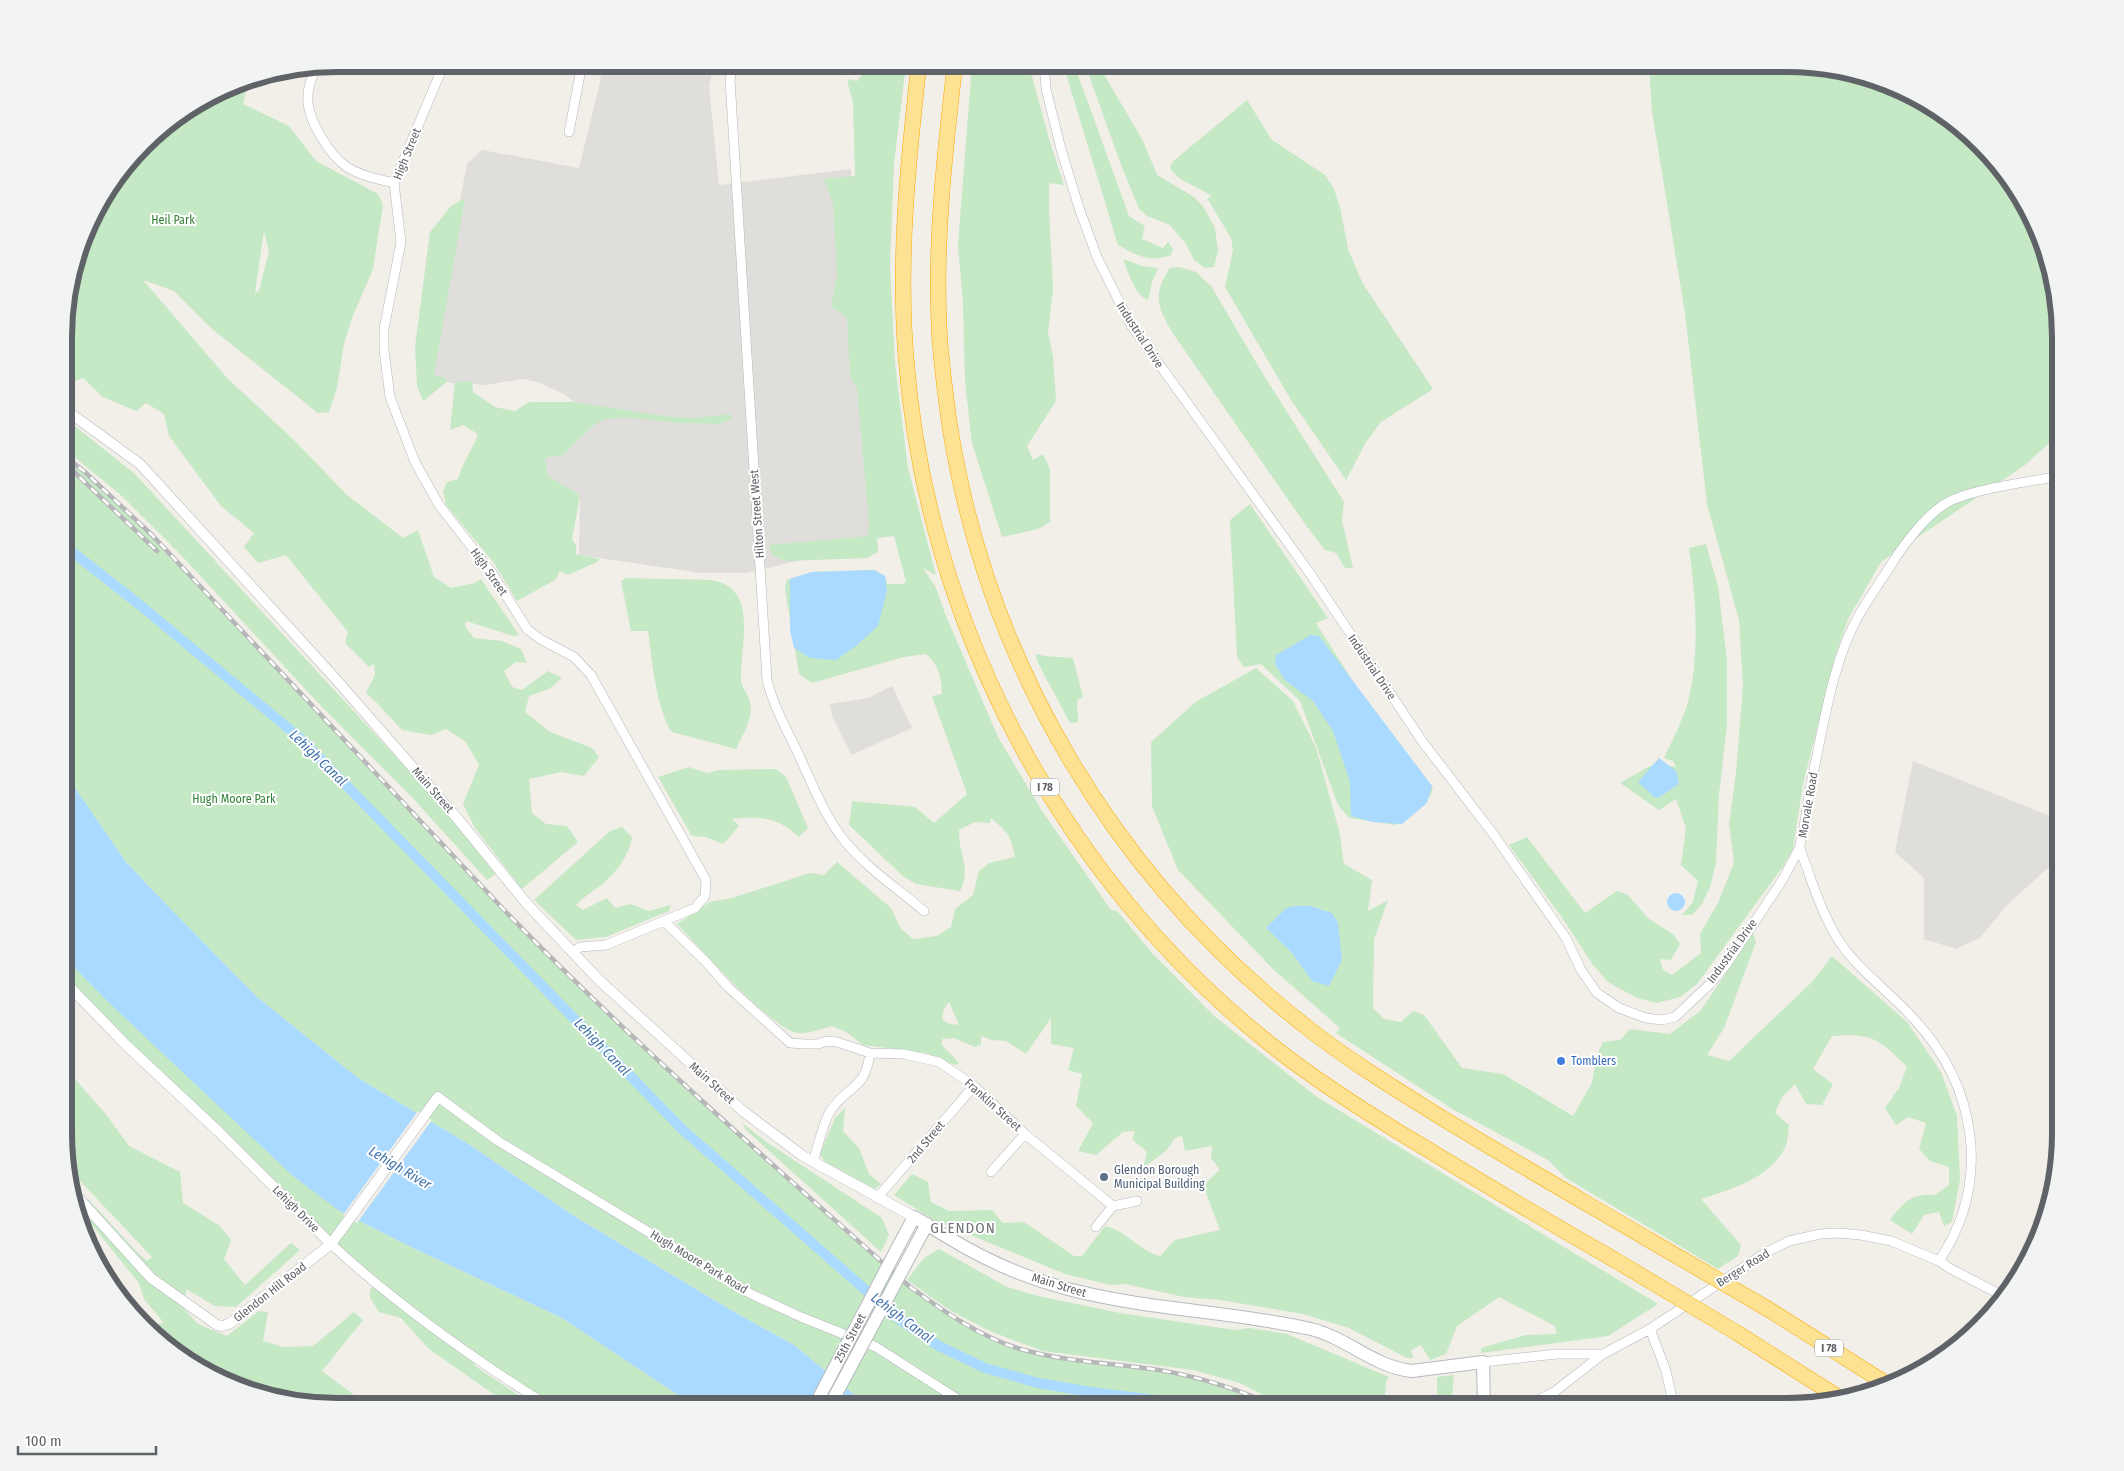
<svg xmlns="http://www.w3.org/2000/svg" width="2124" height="1471" viewBox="0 0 2124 1471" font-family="'Fira Sans Condensed',sans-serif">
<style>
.industrial{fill:#e0deda}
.green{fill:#c5e8c5;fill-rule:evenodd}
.water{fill:#aadaff}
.pier{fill:#f1efe8}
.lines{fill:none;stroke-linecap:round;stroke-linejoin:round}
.canal{stroke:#aadaff;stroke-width:10}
.minor-casing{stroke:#b5b8bc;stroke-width:10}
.tertiary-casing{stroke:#b5b8bc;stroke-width:11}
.secondary-casing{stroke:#b6babf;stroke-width:14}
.motorway-casing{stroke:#f9ab00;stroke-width:16}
.minor{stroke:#fff;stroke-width:9}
.tertiary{stroke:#fff;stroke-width:10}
.secondary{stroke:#fff;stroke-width:12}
.motorway{stroke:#fde293;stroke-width:15}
.rail-casing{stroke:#b6b7b8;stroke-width:4.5}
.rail{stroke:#fff;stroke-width:2.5;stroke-dasharray:8;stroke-linecap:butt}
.secondary-bridge-casing{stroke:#b6babf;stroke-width:14;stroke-linecap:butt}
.motorway-bridge-casing{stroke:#f9ab00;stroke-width:16;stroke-linecap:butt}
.secondary-bridge{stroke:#fff;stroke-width:12}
.motorway-bridge{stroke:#fde293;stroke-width:15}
.shop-dot{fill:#3f7fe0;stroke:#fff;stroke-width:2}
.service-dot{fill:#5c6f8a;stroke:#fff;stroke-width:2}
.labels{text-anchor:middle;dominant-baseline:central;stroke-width:4;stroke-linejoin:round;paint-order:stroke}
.shield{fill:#fff;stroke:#8f9295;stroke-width:1}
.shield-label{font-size:11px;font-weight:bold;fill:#5f6368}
.street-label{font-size:12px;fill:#5f6368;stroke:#fff}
.park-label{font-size:12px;fill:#348238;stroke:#fff}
.shop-label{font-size:12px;fill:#366cbe;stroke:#fff;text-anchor:start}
.service-label{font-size:12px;fill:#4e5e75;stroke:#fff;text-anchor:start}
.water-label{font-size:14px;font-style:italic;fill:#4174aa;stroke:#fff}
.quarter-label{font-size:15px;letter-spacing:1px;fill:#70757a;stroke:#fff}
.rim{fill:none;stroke:#5f6368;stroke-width:6}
</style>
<rect width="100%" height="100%" fill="#f1efe8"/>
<path class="industrial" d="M602 64H714L709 86 719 185 851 169 857 385 878 530 867 544 746 573H701L579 555 580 497 545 477 543 457 584 409 564 394 537 382 523 379 486 385 425 381 467 164 482 150 579 168 600 82Z
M892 686 912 728 851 755 832 715 830 704 868 698Z
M1913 761 2060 820V857L2006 906 1980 938 1956 949 1924 939V878L1895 852Z"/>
<path class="green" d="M870 64H906L894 164 890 266 895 364 908 468 936 575 923 568 935 586 946 616 998 737 1042 811 1111 910 1117 911 1152 953 1214 1016 1317 1097 1658 1304 1608 1336 1481 1353V1348L1526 1335 1557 1334 1555 1326 1499 1297 1457 1326 1446 1354 1430 1360 1421 1345 1411 1350 1413 1358H1407L1349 1328 1303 1314 1220 1300 1184 1297 1125 1284 1111 1285 1065 1274 934 1220 894 1195 912 1174 928 1182 931 1202 949 1211 992 1210 1003 1223 1024 1222 1074 1256H1082L1105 1226C1126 1230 1139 1251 1160 1256L1175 1240 1220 1230 1203 1185 1220 1170 1211 1158 1212 1146 1185 1151 1182 1136 1175 1138 1166 1151 1143 1168 1147 1152 1132 1139 1135 1131 1123 1132 1096 1155 1078 1151 1093 1123 1076 1106 1082 1074 1068 1070 1074 1048 1051 1044V1018L1026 1054 1006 1041 992 1040 981 1036V1045L975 1047 954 1038 942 1039V1045L959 1063 955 1065 926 1053 863 1045 846 1032 832 1026C821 1029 809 1034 798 1033 772 1030 698 946 677 924L710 902 732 898 810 873 824 875 837 862 891 908 901 929 913 939 937 936 951 927 955 909 973 895 979 871 989 863 1015 857C1010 834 1009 834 991 818L990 823 975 822 959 830C958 855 972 867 960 891L916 884 904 877 849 825 852 801 915 807 934 823 967 794 932 696 942 694C941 677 939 665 926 654L904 657 812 683 799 674 785 589 787 580 812 572 874 570 885 576 887 584H903L906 581 894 536 877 538 878 552 867 558 785 561 772 555 769 545 868 536 869 524 857 388 850 377 847 317 831 307 837 275 833 204 824 179 855 176 853 103 847 79 857 81ZM949 1002 959 1025H958L947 1023 942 1019 944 1009Z
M972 64H1017L1032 76 1049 139 1064 185 1049 183V211L1053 289 1048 333 1053 356 1056 401 1027 446 1033 460 1043 454 1050 469V522L1038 529 1002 537 972 443 965 382 963 304 958 245Z
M1063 64H1074L1129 216 1145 226 1142 239 1163 248 1168 242 1173 249 1171 255C1149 263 1138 256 1118 245Z
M1085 64H1100L1102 71 1143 141 1157 175 1194 197 1203 206 1215 228 1218 251 1214 267 1205 268 1194 260 1186 244 1170 225 1147 216 1139 209 1120 162Z
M1649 64H1804L1875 78 1953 120 1992 157 2032 216 2060 320V433L2025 465 1881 562 1848 619 1835 657 1803 784 1793 849 1784 865 1697 984 1680 997 1657 1003 1637 998 1608 982 1593 965 1563 919 1509 845 1527 837 1585 913 1617 891 1628 895 1648 918 1674 935 1680 944 1671 960 1660 959 1663 970 1672 975 1701 953 1700 934 1718 903 1734 863 1729 824 1736 772 1743 686 1739 620 1707 504 1685 313 1652 112Z
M248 82 243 104 289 126 316 161 378 194 383 205 373 269 352 318 344 344 337 388 329 412 318 413 212 329 174 291 143 280 228 379 293 439 347 495 403 538 418 530 434 577 451 588 475 583 481 579 519 635 513 636 466 621 465 626 474 638 502 641 521 649 527 663 516 662 504 671 512 687 522 690 548 671 562 678 549 689 529 696 525 712 550 732 592 748 599 757 584 776 561 772 529 779 532 813 546 824 567 826 578 842 522 889 475 828 463 804 479 765 465 741 446 729 431 735 402 730 376 702 366 693 375 675 374 664 369 667 345 643 348 632 286 555 258 563 244 547 254 533 221 506 169 436 164 414 146 403 136 411 103 397 83 378 66 385V302L92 216 157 132 233 84ZM264 231 269 251 259 291 255 293Z
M1247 100 1272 140 1325 175 1334 189 1340 207 1348 249 1363 284 1433 389 1381 422 1366 442 1346 480 1291 400 1225 287 1233 250 1231 238 1207 198 1212 197C1198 185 1180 184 1170 168L1172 162Z
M463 199H465L434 375 444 377 447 382 423 401 417 386 415 347 430 232 451 206Z
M1123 259 1142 266 1158 268 1152 282 1148 300C1135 296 1128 271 1123 259Z
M1179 267 1196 272 1211 286 1263 374 1344 502 1342 521 1353 568H1345L1336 553 1325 550 1305 524 1176 338C1160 312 1150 297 1170 268Z
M472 381 473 392 495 407 515 411 529 402H572L672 417 696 418 730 414 733 418 718 424 678 423 623 417 604 420 594 425 563 455 545 458 548 476 580 495 572 540 576 545V554L600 559 597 562 568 575 560 571 555 580 517 601 494 563 446 505 443 492 447 482 458 479C463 461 472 451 478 434L463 425 450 430 455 382Z
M66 419 135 474 421 784 497 873 487 880 410 795 321 706 180 554 123 497 66 450Z
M66 457 85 472 152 535 505 911C633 1042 770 1165 909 1286 942 1310 977 1335 1017 1348 1063 1362 1112 1363 1159 1370 1201 1377 1240 1390 1278 1407H869L794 1345 729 1309 574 1216 467 1143 358 1078 257 997 165 903 126 862 66 775Z
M1250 504 1328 618 1316 623 1365 700 1433 788 1430 797 1396 825 1349 818 1338 805 1300 701 1261 664 1244 667 1237 657 1230 520Z
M1706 544 1718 586 1727 661V725L1719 794 1716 863 1710 887 1702 904 1692 915H1682L1693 902 1698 881 1681 865 1686 828 1676 799 1659 810 1620 783 1648 767 1658 764 1676 767 1673 761 1664 758C1672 740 1683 721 1688 702 1700 654 1696 597 1689 548Z
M626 578 711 580C761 588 739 647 741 681 742 689 749 695 750 702 754 717 742 736 736 749L672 732C656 709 652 660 648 631H631L621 581Z
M1036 654 1045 656 1073 658 1083 697 1077 700 1078 722 1070 723 1037 661Z
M1256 668 1293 701 1316 748 1339 830 1344 864 1372 880 1368 911 1388 900 1374 939 1373 1008 1384 1019 1401 1022 1413 1011 1424 1015 1462 1068 1503 1074 1573 1116 1592 1083 1597 1055 1603 1042 1620 1040 1630 1029 1670 1034 1701 1010 1753 933 1756 942 1724 1028 1707 1055 1729 1061 1812 982 1832 956 1907 1022 1941 1072 1957 1116 1960 1179 1952 1222 1944 1226 1939 1212 1924 1215 1912 1234 1890 1220C1904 1202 1911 1193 1935 1195L1949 1185V1167L1930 1161 1919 1149 1926 1123 1908 1117 1896 1125 1885 1108 1899 1088 1907 1067C1879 1039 1873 1033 1832 1036L1813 1069 1833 1084 1822 1105 1806 1104 1795 1084 1782 1097 1775 1113 1789 1125C1788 1132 1788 1141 1785 1148 1768 1179 1733 1189 1701 1199L1741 1245 1738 1256 1718 1269 1566 1178 1548 1160 1454 1110 1336 1033 1340 1028 1274 970 1178 870 1152 806 1151 742 1197 701ZM1296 906H1311L1332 913 1312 981 1292 953 1266 928 1286 908Z
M689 767 707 773 719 770 776 769 786 777 808 828 799 837C779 818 760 815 732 819L739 826 723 844 706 837 692 836 658 777Z
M622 827 632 837C631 850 620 867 610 877 600 888 586 894 576 905L583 910 607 898 615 908 630 904 649 911 671 905 669 911 606 937 576 940 534 900 610 831Z
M66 959 107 1001 338 1210 409 1246 562 1318 696 1407H550L472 1357 475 1366 536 1407H512L429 1349 401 1318 379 1312 370 1298V1290L376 1284 66 983Z
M66 1069 105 1113 129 1146 180 1172 183 1203 220 1226 231 1240 224 1259 245 1285 291 1243 300 1250 236 1307 215 1306 186 1289 184 1309 198 1324 227 1336 259 1311 268 1312 263 1341 283 1347 313 1346 354 1312 363 1320 322 1371 370 1407H320L249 1393 171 1351 148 1325 164 1323 144 1299 139 1283 80 1210 79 1208 88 1199 136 1251 147 1261 152 1257 66 1166Z
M845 1108 843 1131 859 1148 869 1174 881 1184 875 1189 825 1162 820 1154 835 1118Z
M742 1123 768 1143 882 1218 889 1235 881 1252 746 1130Z
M939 1249 1007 1287 1038 1296 1120 1313 1214 1327 1236 1330 1250 1328 1287 1334 1389 1377 1386 1382 1384 1407H1285L1240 1383 1193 1370 1043 1351 992 1332 951 1311 907 1280 924 1258Z
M1454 1375 1451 1407H1437V1377Z"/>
<path class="water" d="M874 570 885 576 887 591 878 626 856 646 836 660 810 658 794 648 790 631V579L812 572Z
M1311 635 1319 636 1432 786 1427 803 1402 824 1372 822 1351 816 1350 782 1333 731 1313 701 1285 680 1275 664 1276 655Z
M1659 758 1676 771 1679 784 1658 798 1653 796 1638 782Z
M66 775 126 862 165 903 257 997 358 1078 467 1143 574 1216 729 1309 794 1345 869 1407H696L562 1318 409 1246 338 1210 292 1175 107 1001 66 959Z
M1667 902a9 9 0 1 1 18 0a9 9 0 1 1-18 0Z
M1296 906H1311L1332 913 1338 923 1342 960 1329 986 1312 981 1292 953 1266 928 1286 908Z"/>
<path class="pier" d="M418 1111 432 1120 357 1223 343 1215Z"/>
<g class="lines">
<path class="canal" d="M66 547 140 605 300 738 683 1130 900 1320 939 1346 985 1368 1038 1383 1091 1392 1213 1407"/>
<defs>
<path id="minor" d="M444 64 394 183 401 242 384 329V350L390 397 415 462 439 505 492 573 527 629 540 639 574 657 591 675 706 880 705 896 695 908 606 945 580 947 572 952
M733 64 730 80 767 680C773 705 786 728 797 751 811 781 823 813 843 839 865 867 897 888 924 911
M1044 64 1046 89 1061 149 1079 208 1097 257 1131 325 1309 572 1422 741 1494 835 1566 938 1581 970 1597 993 1619 1008 1646 1018 1662 1020 1675 1017 1710 984 1726 965 1783 879 1800 847
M316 68C311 79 307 89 308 102 309 121 330 156 347 167 361 176 378 179 394 183
M569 132 582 64
M665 922 706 962 728 987 790 1043 804 1044H818L827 1041 837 1042 870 1053 904 1054 939 1062 974 1086 1025 1134 1113 1206
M438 1097 498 1141 751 1294 801 1317 876 1347 970 1407
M813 1161C819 1145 822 1124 831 1110 848 1085 865 1091 870 1053
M991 1172 1025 1134
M877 1198 974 1086
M1096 1227 1113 1206 1137 1201
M331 1244C398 1306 472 1358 550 1407
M1939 1261C1992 1182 1977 1087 1914 1019 1890 992 1859 971 1839 941 1826 921 1817 897 1809 874 1807 866 1801 855 1800 846 1800 841 1803 833 1804 827 1807 809 1809 792 1813 774 1824 723 1833 660 1859 615 1869 598 1880 582 1891 565 1904 544 1927 513 1950 501 1977 488 2029 482 2060 476
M1650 1329 1666 1371 1674 1407
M1483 1362 1557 1354H1603L1650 1329 1765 1253 1789 1241 1820 1234 1838 1233 1861 1235 1891 1241 1939 1261 1951 1269 2005 1297
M1524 1407 1554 1392 1603 1354
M1553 1407 1554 1392
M1658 1407 1672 1399"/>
<path id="tertiary" d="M66 410 140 464 333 676 457 818 527 904 599 980 744 1112 803 1156 914 1217
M66 983 127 1046 219 1132 331 1244
M74 1193 151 1278 217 1325 222 1326 229 1324 331 1244 438 1097"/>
<path id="secondary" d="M899 1245 914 1217C925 1223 935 1230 946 1236 983 1259 1026 1278 1068 1289 1148 1310 1231 1311 1311 1329 1347 1338 1374 1367 1412 1371L1483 1362 1484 1407
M912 1252 927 1224"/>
<path id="motorway" d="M919 64C908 162 898 259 906 357 926 623 1061 878 1270 1044 1319 1083 1373 1117 1427 1149 1489 1187 1552 1224 1615 1260
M955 64C945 151 935 237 939 324 940 357 945 389 949 421 986 663 1115 879 1309 1029 1346 1058 1386 1083 1426 1108 1500 1154 1576 1197 1651 1241
M1768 1309 1890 1386
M1737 1333 1843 1400"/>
</defs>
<use href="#minor" class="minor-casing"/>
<use href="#tertiary" class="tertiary-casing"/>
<use href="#secondary" class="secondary-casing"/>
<use href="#motorway" class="motorway-casing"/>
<use href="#minor" class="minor"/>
<use href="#tertiary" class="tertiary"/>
<use href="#secondary" class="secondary"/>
<use href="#motorway" class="motorway"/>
<defs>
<path id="rail" d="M66 457 85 472 152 535 505 911C633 1043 772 1164 909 1286 942 1310 977 1335 1017 1348 1063 1362 1112 1363 1159 1370 1201 1377 1240 1390 1278 1407
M68 466 157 551"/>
</defs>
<use href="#rail" class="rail-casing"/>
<use href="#rail" class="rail"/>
<defs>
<path id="secondary-bridge" d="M814 1407 899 1245
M829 1407 912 1252"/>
<path id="motorway-bridge" d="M1651 1241 1768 1309
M1615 1260 1737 1333"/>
</defs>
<use href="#secondary-bridge" class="secondary-bridge-casing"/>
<use href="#motorway-bridge" class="motorway-bridge-casing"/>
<use href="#secondary-bridge" class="secondary-bridge"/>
<use href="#motorway-bridge" class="motorway-bridge"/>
</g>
<circle class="shop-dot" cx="1561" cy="1061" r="5"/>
<circle class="service-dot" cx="1104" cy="1177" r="5"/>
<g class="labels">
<g class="shield">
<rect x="1031" y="778.5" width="28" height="17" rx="4"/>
<rect x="1815" y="1339.5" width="28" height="17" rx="4"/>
</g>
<g class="shield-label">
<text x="1045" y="787">I 78</text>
<text x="1829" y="1348">I 78</text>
</g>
<g class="street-label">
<text transform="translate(407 154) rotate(-68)">High Street</text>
<text transform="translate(1140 335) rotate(57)">Industrial Drive</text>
<text transform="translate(757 514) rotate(-94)">Hilton Street West</text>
<text transform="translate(489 572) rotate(55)">High Street</text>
<text transform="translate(1372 667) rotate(56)">Industrial Drive</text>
<text transform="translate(433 790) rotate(49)">Main Street</text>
<text transform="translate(1808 805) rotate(-80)">Morvale Road</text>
<text transform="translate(1732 951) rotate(-54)">Industrial Drive</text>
<text transform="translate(712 1083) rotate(42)">Main Street</text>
<text transform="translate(993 1105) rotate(42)">Franklin Street</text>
<text transform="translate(926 1142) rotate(-50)">2nd Street</text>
<text transform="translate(296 1209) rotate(45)">Lehigh Drive</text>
<text transform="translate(699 1262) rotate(31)">Hugh Moore Park Road</text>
<text transform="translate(1743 1268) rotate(-32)">Berger Road</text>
<text transform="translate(1059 1285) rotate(17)">Main Street</text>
<text transform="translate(270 1292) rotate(-38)">Glendon Hill Road</text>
<text transform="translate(850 1338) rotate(-62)">25th Street</text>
</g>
<g class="park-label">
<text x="173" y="220">Heil Park</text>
<text x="234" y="799">Hugh Moore Park</text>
</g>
<g class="shop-label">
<text x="1571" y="1061">Tomblers</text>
</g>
<g class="service-label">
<text x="1114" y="1170">Glendon Borough<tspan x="1114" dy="14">Municipal Building</tspan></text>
</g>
<g class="water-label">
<text transform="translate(318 758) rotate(44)">Lehigh Canal</text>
<text transform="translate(602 1047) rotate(46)">Lehigh Canal</text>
<text transform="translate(400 1168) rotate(31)">Lehigh River</text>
<text transform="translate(902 1318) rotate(37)">Lehigh Canal</text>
</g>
<g class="quarter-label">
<text x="963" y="1228">GLENDON</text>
</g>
</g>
<path d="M0 0H2124V1471H0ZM337 72H1787A265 265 0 0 1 2052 337V1133A265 265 0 0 1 1787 1398H337A265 265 0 0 1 72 1133V337A265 265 0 0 1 337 72Z" fill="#f2f3f3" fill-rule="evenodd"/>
<path class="rim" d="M337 72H1787A265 265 0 0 1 2052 337V1133A265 265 0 0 1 1787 1398H337A265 265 0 0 1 72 1133V337A265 265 0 0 1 337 72Z"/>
<path d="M18 1446v8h138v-8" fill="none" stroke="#5f6368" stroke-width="2.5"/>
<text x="25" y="1446" font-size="15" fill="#5f6368" stroke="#ffffff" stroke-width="4" paint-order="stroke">100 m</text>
</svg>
